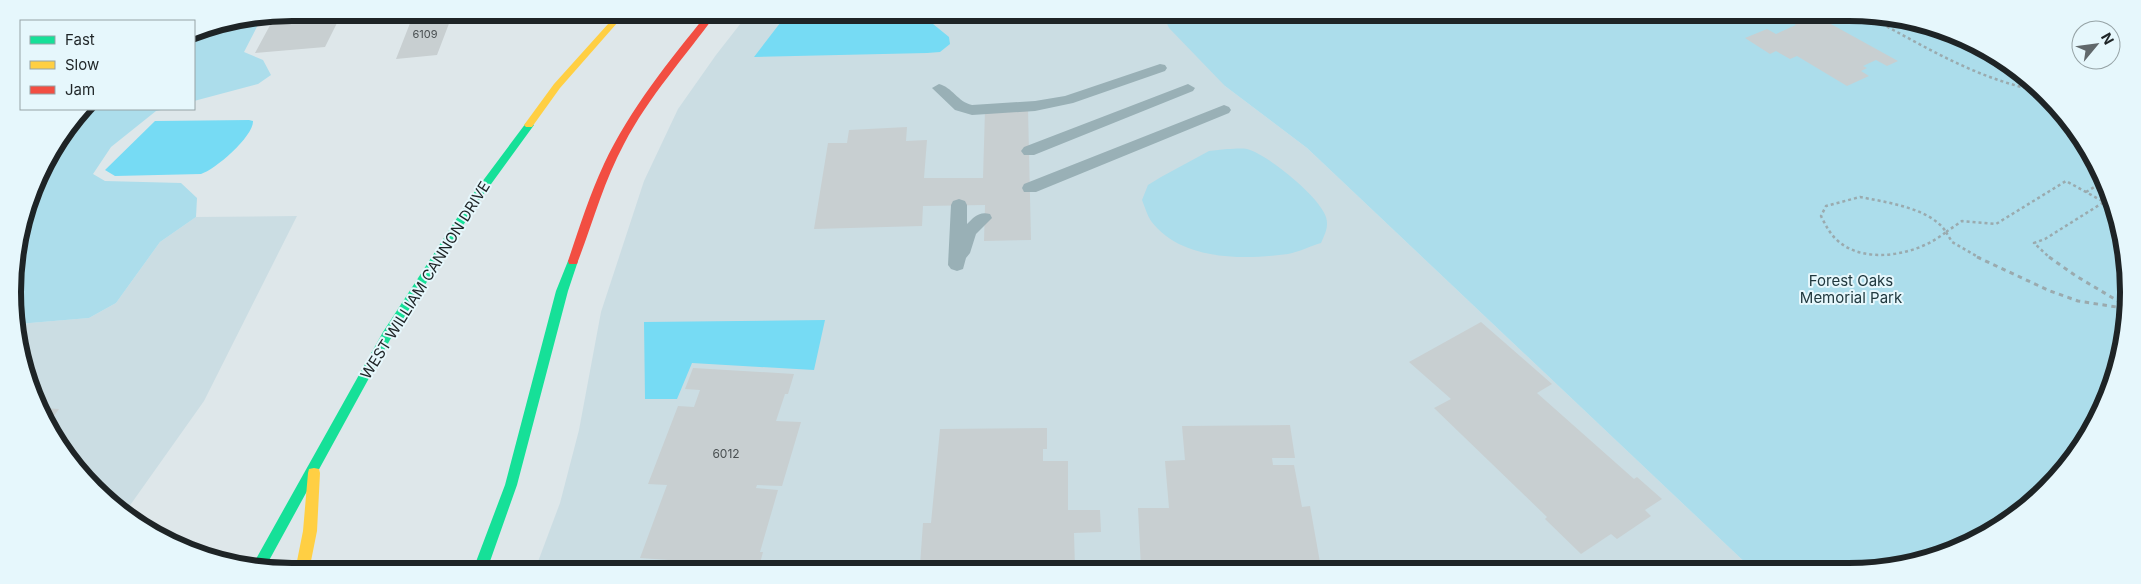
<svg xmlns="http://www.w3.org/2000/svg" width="2141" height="584" viewBox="0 0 2141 584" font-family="Inter,sans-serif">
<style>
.built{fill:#cbdde3}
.green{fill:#acddeb}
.water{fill:#76dbf4}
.building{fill:#c8cfd1}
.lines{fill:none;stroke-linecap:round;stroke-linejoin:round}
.path-far1{stroke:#9aaaae;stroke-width:2.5;stroke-dasharray:3 3;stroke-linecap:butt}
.path{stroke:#9aaaae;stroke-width:3;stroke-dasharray:4.5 4.5;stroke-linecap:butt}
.lane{fill:#99b0b6;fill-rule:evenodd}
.fast{fill:#16e098;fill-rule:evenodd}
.slow{fill:#ffcf43;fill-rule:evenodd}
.jam{fill:#f24e42;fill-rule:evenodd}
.labels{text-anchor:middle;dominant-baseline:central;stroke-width:4;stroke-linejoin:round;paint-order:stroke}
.far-number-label{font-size:11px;fill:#4a5052}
.number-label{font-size:12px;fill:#4a5052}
.street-label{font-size:15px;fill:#1e2426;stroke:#e6f7fc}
.park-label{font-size:15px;fill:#21393f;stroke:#e6f7fc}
.rim{fill:none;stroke:#1e2426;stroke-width:6}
</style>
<rect width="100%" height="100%" fill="#dee7ea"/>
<path class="built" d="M748 14 1207 16 1225 86 1307 148 1752 569 536 567 560 503 579 430 601 312 644 181 678 109 716 55Z
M297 216 204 401 126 511 70 462 22 365 18 324 89 318 116 303 160 242 196 217Z"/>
<path class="green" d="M1163 15 1903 18 2004 59 2081 136 2123 237V346L2100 416 2046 490 1972 543 1885 569H1752L1307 148 1225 86 1169 28Z
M261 19 244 52 263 60 271 75 258 84 194 101V32Z
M87 109H166L156 111 111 147 93 174 105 181 181 183 197 198 196 217 160 242 116 303 89 318 18 324 13 273 41 168Z
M1227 149C1233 149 1241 148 1247 149 1267 154 1320 197 1326 217 1329 227 1325 234 1321 243 1310 246 1299 252 1288 254 1244 260 1181 261 1151 221 1147 215 1145 207 1142 200L1148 185 1161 177 1209 151Z"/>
<path class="water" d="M787 14 922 15 949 37 950 44 940 52 927 53 754 57Z
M249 120 253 121C254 136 215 170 201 174L115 176 105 170 155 121Z
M825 320 814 370 692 363 677 399H645L644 322Z"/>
<path class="building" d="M292 12 342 13 325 47 255 53 275 16Z
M414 13H453L437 55 396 59Z
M1793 17 1820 18 1898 61 1887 66 1876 60 1863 66 1867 68 1861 71 1869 76 1847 86 1797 56 1790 59 1776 51 1770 54 1745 38 1767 29 1776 34 1796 25 1787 20Z
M1028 109 1031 240 984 241 985 205 923 206 922 226 814 229 828 143H847L849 130 907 127 906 141 927 140 924 178H983L985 110Z
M1481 322 1552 384 1537 393 1634 479 1637 477 1662 499 1645 510 1651 516 1617 539 1611 534 1581 554 1545 519 1547 517 1434 408 1451 399 1409 362Z
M693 368 794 374 788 394H785L776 421 801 422 782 486 757 485 756 488 778 490 760 552H763L759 567H726L727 564 640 558 667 485 648 484 678 406 694 407 700 390 685 389Z
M43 408 59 409 50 421Z
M1290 425 1295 458H1272L1273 465H1294L1302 507 1310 506 1321 568H1141L1138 508H1169L1165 461 1185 460 1182 426Z
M1047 428V449H1043V461H1068V510H1100L1101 532 1074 533 1075 568 927 567V565H920L923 523H931L940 429Z"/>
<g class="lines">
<path class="path-far1" d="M1871 18C1924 46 1975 78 2035 90
M2086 192 2101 183
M1860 197C1885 202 1931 208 1946 232 1920 254 1866 266 1838 241 1830 234 1826 226 1821 216L1826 206Z
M1946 232 1952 242 1980 258
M1946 232 1962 221 1996 224 2066 181 2104 202 2045 239 2034 243 2050 258"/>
<path class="path" d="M1977 257 2050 291 2078 301 2123 308
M2049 257 2076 276 2123 304"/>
<path class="lane" d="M1160 64 1165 65 1167 68 1165 71 1073 103 1035 111 972 115 955 110 932 88 939 84C952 87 958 102 972 105L1035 101 1065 96Z
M1188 84 1195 88 1193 91 1034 155H1024L1021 151 1024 147Z
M1224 105 1229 107 1231 110 1229 113 1036 192H1024L1022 188 1024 184Z
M959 199 965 201 967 205V224C974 217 979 211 990 214L992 218 976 234 970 253 966 258 963 269 957 271 951 269 948 265 951 205 953 201Z"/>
<path class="fast" d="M529 122 534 125 478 202 391 338 266 566H252L383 332 470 198 526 123Z
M573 257 578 261 568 291 517 485 488 567H474L505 485 556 291 568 261Z"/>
<path class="slow" d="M617 14H625L560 88 532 127H526L524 125 554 84Z
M314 468 319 469 320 473 317 531 310 566H296L303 531 308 473 309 469Z"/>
<path class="jam" d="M707 14H716C685 57 649 96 624 144 604 181 593 222 578 261L577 264H569L568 261C579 229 589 196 604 164 630 109 669 61 707 14Z"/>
</g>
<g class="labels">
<g class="far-number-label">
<text x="425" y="34">6109</text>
</g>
<g class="number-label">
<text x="726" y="453">6012</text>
</g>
<g class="street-label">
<text transform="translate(425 280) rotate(-58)">WEST WILLIAM CANNON DRIVE</text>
</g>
<g class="park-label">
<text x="1851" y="280">Forest Oaks<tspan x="1851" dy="17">Memorial Park</tspan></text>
</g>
</g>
<path d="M0 0H2141V584H0ZM292 21H1849A271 271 0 0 1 2120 292V292A271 271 0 0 1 1849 563H292A271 271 0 0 1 21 292V292A271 271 0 0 1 292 21Z" fill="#e6f7fc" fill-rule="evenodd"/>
<path class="rim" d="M292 21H1849A271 271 0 0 1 2120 292V292A271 271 0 0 1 1849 563H292A271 271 0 0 1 21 292V292A271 271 0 0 1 292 21Z"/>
<rect x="20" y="20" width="175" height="90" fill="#e6f7fc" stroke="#96a3a6"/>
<rect x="30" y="36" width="25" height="8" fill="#16e098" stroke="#96a3a6"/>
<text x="65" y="45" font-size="15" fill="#1e2426">Fast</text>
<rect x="30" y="61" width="25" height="8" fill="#ffcf43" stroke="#96a3a6"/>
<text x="65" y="70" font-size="15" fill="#1e2426">Slow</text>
<rect x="30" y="86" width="25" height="8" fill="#f24e42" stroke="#96a3a6"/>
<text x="65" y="95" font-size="15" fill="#1e2426">Jam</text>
<g transform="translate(2096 45) rotate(61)"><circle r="24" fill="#e6f7fc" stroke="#96a3a6"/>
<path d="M0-4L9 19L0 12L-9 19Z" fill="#61686b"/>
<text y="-8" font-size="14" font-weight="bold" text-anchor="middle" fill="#1e2426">N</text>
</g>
</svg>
